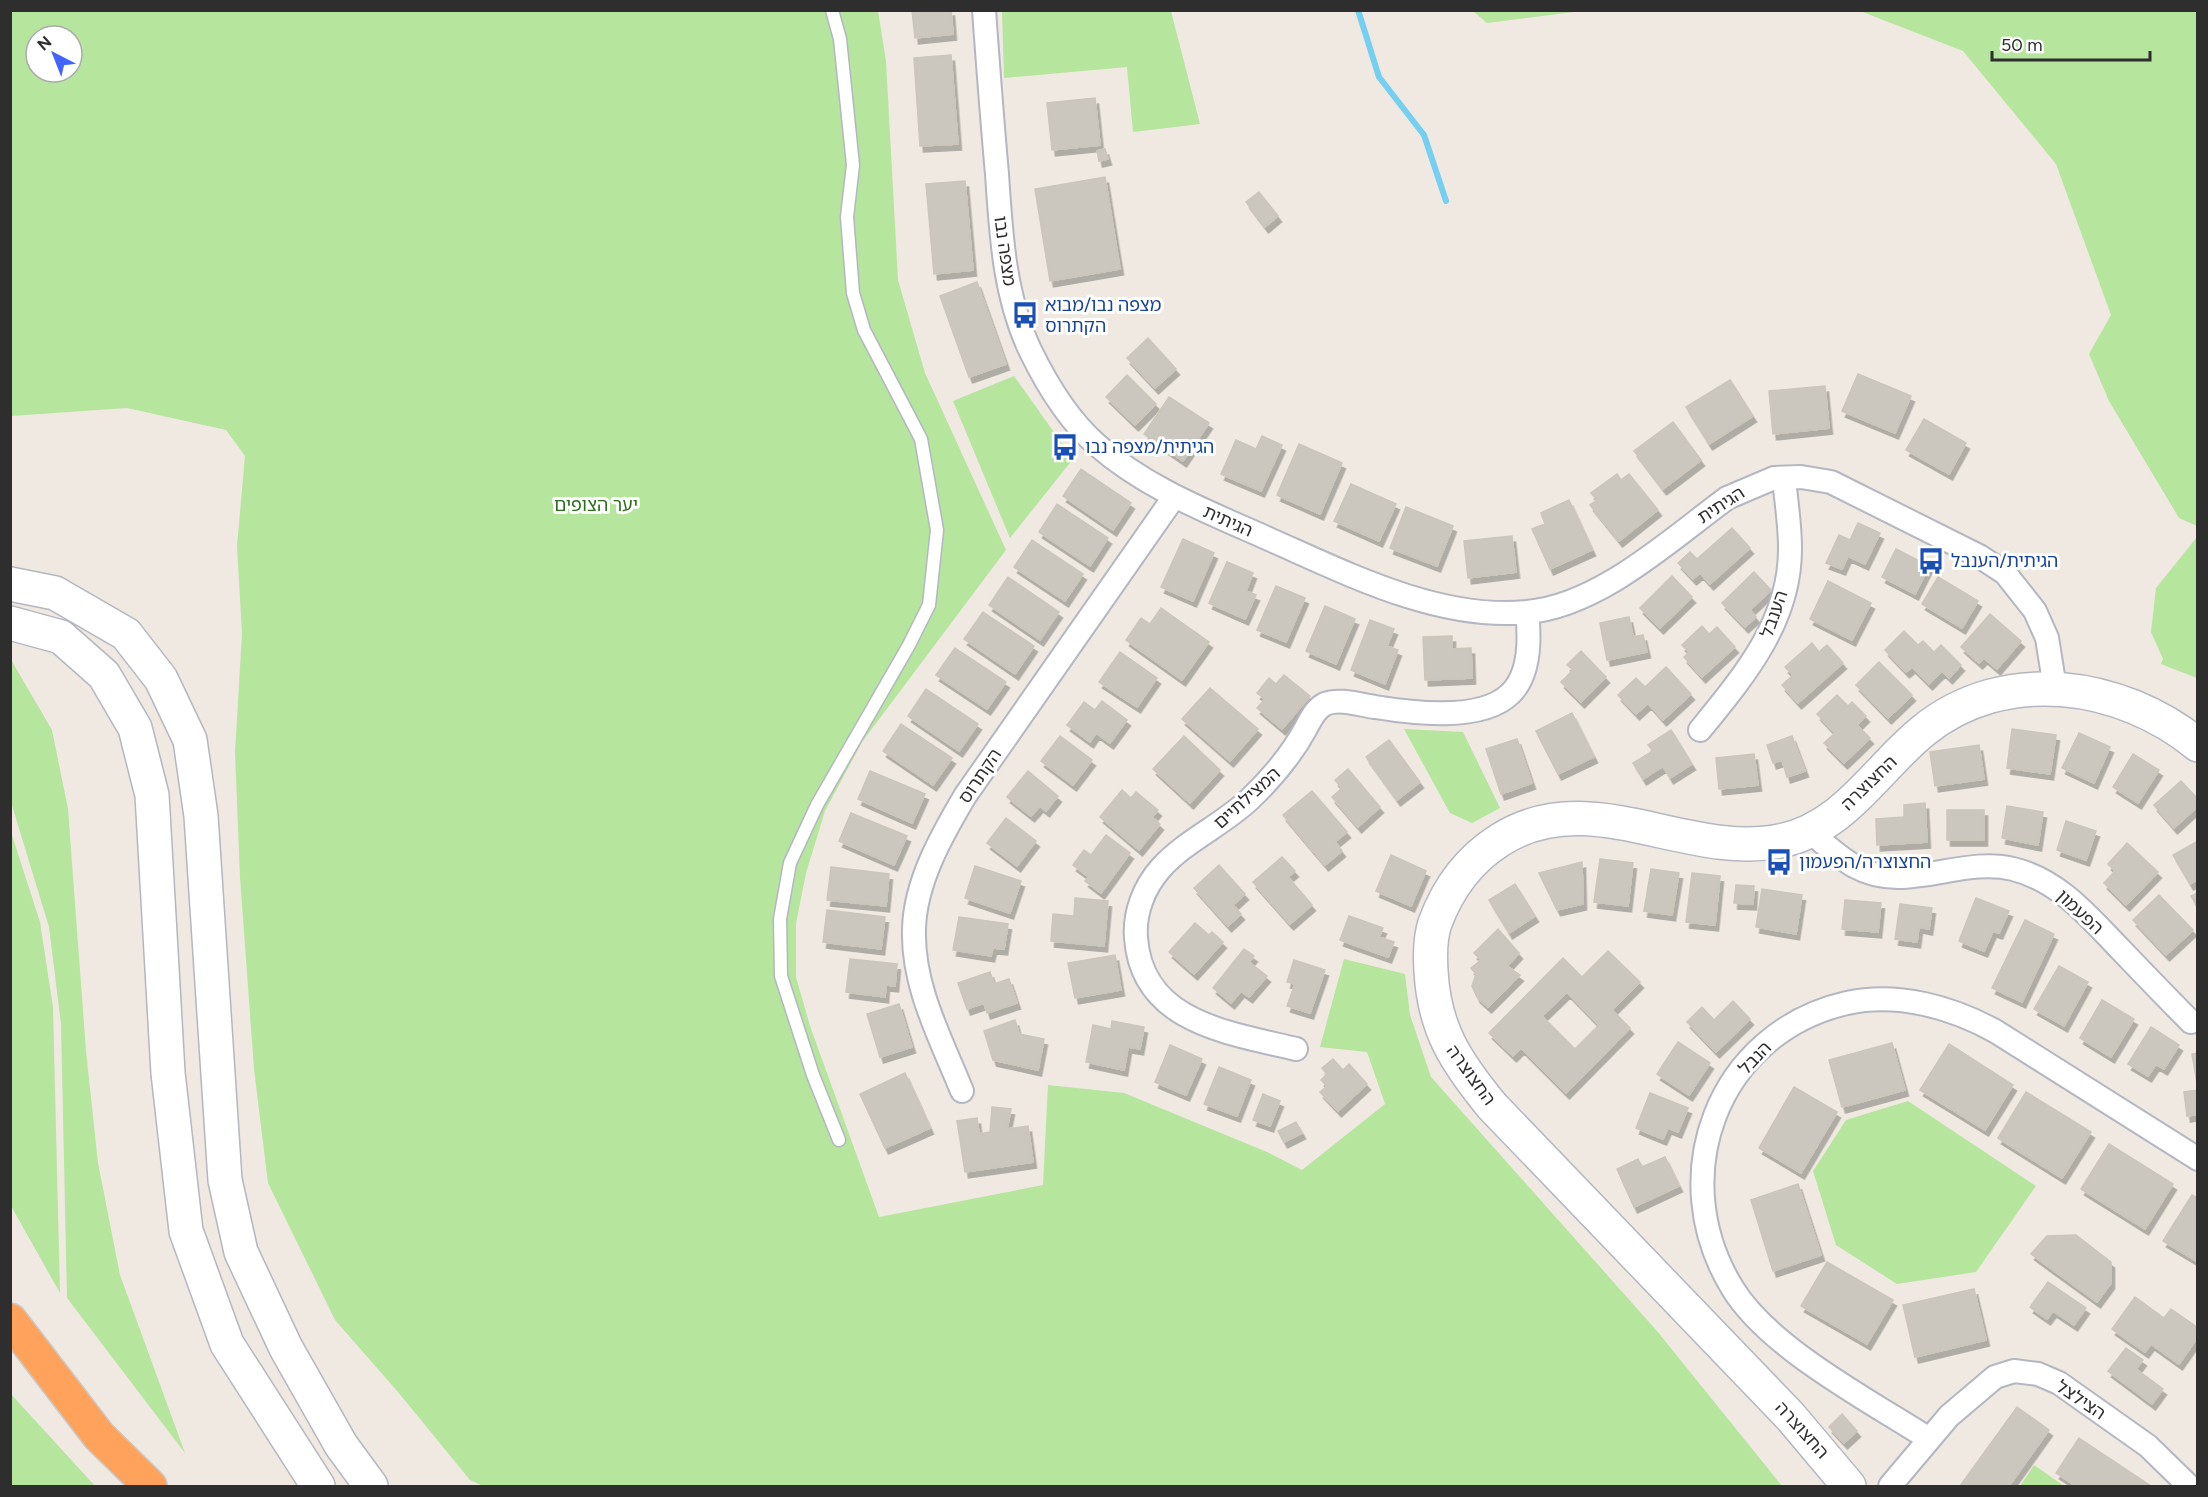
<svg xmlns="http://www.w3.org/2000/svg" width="2208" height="1497" viewBox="0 0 2208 1497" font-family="Figtree,'Noto Sans Hebrew',sans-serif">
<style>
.green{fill:#b6e59e;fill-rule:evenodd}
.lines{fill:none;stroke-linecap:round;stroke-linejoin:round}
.stream{stroke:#75cff0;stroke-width:6}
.building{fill:#cbc7bf;stroke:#cbc5ba;stroke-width:1.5;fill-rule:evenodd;filter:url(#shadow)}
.lane-casing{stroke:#b4b7c1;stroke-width:15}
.street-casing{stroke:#b4b7c1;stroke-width:26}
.secondary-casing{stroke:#b4b7c1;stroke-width:36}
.highway-casing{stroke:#c9c9c9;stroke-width:36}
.lane{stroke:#fff;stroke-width:12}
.street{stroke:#fff;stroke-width:22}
.secondary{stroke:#fff;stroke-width:33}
.highway{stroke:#ffa35c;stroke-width:33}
.labels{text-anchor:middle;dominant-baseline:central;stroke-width:6;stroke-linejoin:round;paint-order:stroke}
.street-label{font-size:18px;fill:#2e2e2e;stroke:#fff}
.transit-label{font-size:18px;fill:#164399;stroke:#fff;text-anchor:start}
.park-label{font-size:18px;fill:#2c6e1b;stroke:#fff}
</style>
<defs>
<filter id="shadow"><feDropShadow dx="3.5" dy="6" stdDeviation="0" flood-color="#0004"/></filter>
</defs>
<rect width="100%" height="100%" fill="#efe9e1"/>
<path class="green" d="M11 11H878L886 61 898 280 925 373 1006 550 862 742 825 811 806 873 796 923V977L810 1026 879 1217 1043 1185 1048 1085 1124 1093 1267 1152 1302 1170 1385 1104 1367 1052 1320 1047 1344 959 1405 974 1410 1015 1431 1077 1657 1331 1782 1486H483L470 1480 398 1392 335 1320 268 1183 254 1069 240 877 235 752 242 634 237 546 245 456 226 430 127 408 11 416ZM36 36H72V72H36Z
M1002 11H1171L1200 124 1133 132 1127 67 1004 78Z
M1473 11H1582L1487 23Z
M1860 11H2197V526L2179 518 2109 401 2089 354 2111 315 2056 164 1963 51Z
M1014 376 1073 459 1010 538 953 401Z
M2197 537V678L2161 664 2163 659 2151 632 2156 588Z
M10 658 52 730 68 809 86 1051 98 1163 120 1275 185 1453 67 1298 61 1024 49 927 11 802Z
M1404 729 1463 732 1500 808 1472 823 1450 813Z
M11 832 40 922 53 1007 60 1293 11 1206Z
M1908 1101 2036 1186 1976 1272 1897 1284 1836 1245 1813 1171 1846 1120Z
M10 1393 95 1486H11Z
M2034 1465 2064 1486H2020Z"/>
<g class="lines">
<path class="stream" d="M1358 10 1379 77 1424 135 1446 201"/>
</g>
<path class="building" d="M912 10H951L953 34 915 38Z
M951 55 958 144 920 146 914 58Z
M1095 98 1100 145 1052 150 1047 103Z
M1105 149 1108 159 1099 161 1097 151Z
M1105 177 1120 269 1050 281 1035 189Z
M965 181 973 270 934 274 926 184Z
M1259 192 1278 216 1265 227 1246 202Z
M977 282 1006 364 969 377 940 296Z
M1148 338 1176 369 1155 388 1127 358Z
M1858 374 1911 396 1895 433 1842 411Z
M1127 375 1156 404 1135 425 1106 397Z
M1730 380 1753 416 1709 444 1686 407Z
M1825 386 1829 428 1773 434 1769 391Z
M1169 397 1209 423 1183 461 1144 434Z
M1924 419 1966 443 1949 474 1906 450Z
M1673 422 1701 460 1663 489 1634 451Z
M1262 436 1282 445 1261 491 1221 474 1236 440 1256 449Z
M1299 444 1342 463 1320 514 1277 495Z
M1081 469 1131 503 1113 530 1063 496Z
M1617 474 1621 480 1629 474 1658 510 1619 541 1590 505 1597 500 1591 493Z
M1351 484 1396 504 1379 541 1334 521Z
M1569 500 1592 550 1550 569 1532 529 1545 524 1541 513Z
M1057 504 1108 538 1090 566 1039 532Z
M1406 507 1453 526 1437 566 1390 548Z
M1858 523 1880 533 1865 564 1848 556 1842 569 1826 563 1839 535 1850 540Z
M1732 528 1750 548 1710 584 1700 573 1693 579 1678 563 1690 552 1697 559Z
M1512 536 1516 572 1468 578 1464 541Z
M1183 539 1214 553 1193 601 1161 587Z
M1032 540 1083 574 1065 601 1014 567Z
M1896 549 1929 566 1915 594 1882 577Z
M1227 562 1253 573 1246 591 1256 595 1245 619 1209 603Z
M1754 572 1771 590 1750 610 1756 617 1745 627 1722 603Z
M1672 576 1692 597 1660 628 1640 608Z
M1008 577 1059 612 1040 640 989 605Z
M1938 577 1978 601 1962 628 1922 604Z
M1828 581 1871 603 1852 640 1810 619Z
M1276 586 1305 598 1286 642 1257 630Z
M1325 606 1355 619 1336 664 1306 651Z
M1161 608 1209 642 1182 680 1126 640 1141 618 1150 624Z
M983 612 1034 646 1015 674 964 639Z
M1990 614 2021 641 1997 669 1984 658 1979 663 1961 647Z
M1629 617 1633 637 1643 635 1647 652 1607 660 1600 623Z
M1370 620 1394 629 1387 646 1398 650 1385 684 1351 670Z
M1702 626 1709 634 1717 627 1735 647 1702 677 1684 657 1689 652 1682 645Z
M1904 631 1918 645 1923 641 1934 652 1941 645 1961 665 1949 678 1942 671 1929 684 1912 667 1906 672 1885 650Z
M1452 636V649L1471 648 1472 678 1425 680 1423 637Z
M1812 643 1819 652 1827 645 1843 663 1798 703 1782 685 1793 675 1785 667Z
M955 648 1006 682 987 709 936 675Z
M1581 651 1606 677 1581 702 1561 682 1573 670 1567 665Z
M1120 652 1157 678 1137 707 1099 682Z
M1879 662 1912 695 1888 718 1856 685Z
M1666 667 1691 694 1663 720 1648 703 1636 714 1618 695 1636 678 1645 687Z
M1284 675 1310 696 1282 729 1257 708 1265 699 1257 693 1269 678 1276 684Z
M1210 688 1258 729 1230 761 1182 719Z
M926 689 978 724 959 751 908 716Z
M1837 695 1848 706 1852 702 1866 716 1857 725 1870 738 1844 763 1824 743 1835 733 1817 714Z
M1102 701 1127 720 1110 743 1096 733 1090 742 1067 725 1084 702 1095 710Z
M1572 713 1594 757 1558 774 1536 731Z
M901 724 952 758 933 785 883 751Z
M2012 729 2056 735 2050 774 2007 768Z
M1671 730 1692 764 1670 778 1663 766 1643 779 1633 763 1653 751 1648 745Z
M2079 733 2110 747 2094 783 2062 768Z
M1060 736 1092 760 1073 785 1041 761Z
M1184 736 1220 770 1190 803 1153 769Z
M1792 736 1805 771 1787 777 1782 760 1773 763 1767 745Z
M1517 739 1532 783 1501 794 1486 749Z
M1389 740 1420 782 1397 800 1366 757Z
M1979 745 1984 779 1935 786 1930 752Z
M1754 754 1758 785 1719 789 1716 758Z
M2133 754 2159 770 2138 803 2113 787Z
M1348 769 1380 807 1358 827 1332 797 1342 788 1335 780Z
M870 771 925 794 912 823 858 799Z
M1028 771 1058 796 1046 811 1040 806 1031 816 1007 797Z
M2181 781 2198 799V806L2174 828 2154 805Z
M1122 790 1131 798 1136 792 1158 810 1152 817 1160 824 1139 850 1100 817Z
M1312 791 1347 832 1335 842 1342 851 1325 865 1283 815Z
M1925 803 1927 842 1877 845 1876 819 1904 817V805Z
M2007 806 2043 812 2038 845 2002 838Z
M1947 810H1984V840H1947Z
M851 813 907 836 894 865 839 841Z
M1006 818 1036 841 1017 866 987 843Z
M2066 821 2096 831 2086 860 2057 850Z
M1106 835 1130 853 1101 893 1085 881 1089 877 1073 865 1084 850 1091 855Z
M2198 841V879L2190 884 2173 855Z
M2127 843 2158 872 2126 905 2104 883 2115 871 2108 864Z
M1391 855 1426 871 1411 906 1376 891Z
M1282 857 1295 871 1288 877 1312 905 1290 924 1253 882Z
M1600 859 1633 863 1628 906 1594 902Z
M1582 862 1583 904 1557 910 1539 873Z
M1219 865 1245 894 1233 905 1241 914 1228 926 1194 888Z
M975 866 1021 881 1010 913 965 898Z
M831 867 889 874 886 906 827 900Z
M1651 869 1679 873 1672 915 1644 911Z
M1692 873 1720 876 1715 925 1686 922Z
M1515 884 1535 916 1509 933 1489 900Z
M1736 885 1754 886 1753 904 1734 903Z
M1762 889 1802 895 1796 934 1756 927Z
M2198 893V908L2191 896Z
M2159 895 2193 930 2166 955 2133 920Z
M1075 898 1108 901 1104 946 1051 941 1053 914 1074 916Z
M1976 898 2009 911 1999 933 1993 931 1984 951 1959 941Z
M1845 900 1881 903 1878 932 1842 929Z
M1900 904 1932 908 1929 929 1919 927 1917 942 1895 939Z
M827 910 885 917 881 949 823 942Z
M1349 916 1383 928 1379 937 1394 942 1388 957 1340 940Z
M959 917 1008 924 1004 949 993 948 991 956 953 950Z
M2025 920 2054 934 2022 1002 1992 988Z
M1195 923 1209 935 1212 932 1223 942 1194 974 1169 952Z
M1498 929 1519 953 1507 966 1520 975 1488 1007 1477 997 1472 986 1476 974 1471 968 1481 960 1474 953Z
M1244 949 1254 956 1249 962 1267 976 1249 997 1241 991 1231 1003 1213 988Z
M1608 951 1640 982 1612 1010 1630 1028 1566 1093 1521 1048 1513 1056 1489 1033 1563 958 1582 977ZM1567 992 1599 1025 1575 1049 1542 1016Z
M1115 955 1121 990 1075 998 1068 963Z
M850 959 897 964 895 986 886 985 885 997 846 992Z
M1294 960 1325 970 1310 1013 1287 1006 1295 984 1287 982Z
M2059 966 2088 982 2064 1026 2034 1009Z
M990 972 994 984 1009 979 1017 1003 987 1013 984 1003 967 1009 958 983Z
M2102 1000 2134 1019 2111 1057 2080 1038Z
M1733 1001 1750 1019 1716 1052 1687 1022 1702 1007 1714 1020Z
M899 1004 912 1047 880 1057 867 1014Z
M1015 1020 1019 1034 1044 1039 1038 1070 993 1060 984 1031Z
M1112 1021 1144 1027 1140 1049 1128 1047 1124 1070 1086 1062 1093 1025 1111 1029Z
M2151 1027 2179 1045 2164 1069 2156 1064 2148 1076 2128 1064Z
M1678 1042 1710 1063 1689 1095 1657 1074Z
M1892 1043 1905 1090 1842 1107 1829 1060Z
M1949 1044 2013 1085 1985 1130 1920 1090Z
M1170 1045 1202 1059 1186 1095 1155 1082Z
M2198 1053V1089L2192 1054Z
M1333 1059 1343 1070 1349 1064 1367 1084 1338 1111 1320 1092 1327 1086 1321 1080 1327 1074 1322 1068Z
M1219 1067 1251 1080 1237 1116 1204 1104Z
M905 1073 930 1128 885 1148 860 1094Z
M1794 1087 1837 1112 1801 1173 1759 1148Z
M2198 1090V1114L2187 1116 2184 1092Z
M2026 1092 2091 1132 2062 1178 1998 1138Z
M1650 1093 1688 1108 1678 1132 1668 1128 1663 1139 1636 1128Z
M1263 1094 1280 1101 1270 1126 1253 1120Z
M992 1107 1011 1109 1007 1129 1028 1126 1033 1162 965 1172 957 1121 977 1118 979 1134 990 1132Z
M1296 1122 1302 1133 1284 1142 1278 1131Z
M2109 1144 2173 1184 2145 1229 2081 1189Z
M1665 1157 1679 1186 1634 1207 1617 1169 1638 1159 1642 1167Z
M1798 1184 1821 1255 1773 1271 1751 1200Z
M2192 1195 2198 1198V1262L2163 1241Z
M2076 1235 2111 1262V1283L2097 1302 2031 1254 2047 1236Z
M1827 1262 1893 1300 1867 1344 1801 1306Z
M2048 1282 2086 1308 2074 1325 2053 1311 2047 1319 2030 1307Z
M1974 1289 1986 1340 1915 1357 1903 1305Z
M2135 1297 2164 1318 2171 1309 2198 1328V1337L2179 1364 2151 1344 2145 1352 2112 1329Z
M2126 1348 2143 1360 2136 1369 2163 1389 2152 1404 2108 1371Z
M2017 1407 2049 1430 2009 1486H1960Z
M1842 1414 1857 1431 1844 1443 1829 1427Z
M2079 1438 2151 1486H2076L2056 1473Z"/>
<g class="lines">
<defs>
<path id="lane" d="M832 10 840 39 853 165 847 217 853 293 864 330 921 439 937 530 929 605 909 645 817 805 790 863 780 919 781 976 813 1075 839 1140"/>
<path id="street" d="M984 10C988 65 992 119 997 174 1001 234 1004 295 1030 350 1047 385 1068 420 1097 445 1147 489 1211 513 1271 540 1348 574 1440 621 1527 612 1599 606 1670 540 1727 498L1774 478 1801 477 1831 482 1979 556 2005 573 2035 611 2047 638 2055 688
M1700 730C1744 676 1791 621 1790 547 1790 524 1786 501 1784 478
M1809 831C1824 843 1839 858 1856 867 1904 894 1962 856 2013 869 2059 880 2089 917 2121 950 2144 974 2167 998 2191 1022
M1296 1049C1230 1033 1142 1023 1136 938 1134 913 1144 887 1161 868 1185 841 1224 824 1250 799 1273 777 1291 756 1306 728 1311 719 1315 709 1325 704 1340 698 1360 705 1375 707 1412 713 1481 722 1510 694 1531 674 1530 638 1527 612
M962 1091C941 1039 912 986 914 929 915 882 942 835 965 796L1174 497
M1929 1439C1870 1401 1769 1348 1733 1289 1664 1178 1716 1033 1847 1003 1898 992 1951 1007 1995 1031L2198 1159
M1890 1486 1949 1416 1995 1377 2014 1371 2038 1374 2059 1383 2148 1446 2189 1486"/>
<path id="secondary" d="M10 584 55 593 126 634 161 679 190 740 201 816 225 1180 241 1252 286 1348 341 1445 371 1486
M10 623 61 637 104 675 135 728 152 795 168 1073 186 1231 227 1344 318 1486
M1849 1486 1790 1416 1492 1106C1456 1062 1434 1029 1431 971 1430 956 1430 938 1435 923 1448 888 1468 860 1500 840 1589 783 1687 860 1780 841 1845 828 1876 769 1923 731 2004 665 2121 682 2198 745"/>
<path id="highway" d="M10 1320 99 1436 150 1486"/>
</defs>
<use href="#lane" class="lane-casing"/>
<use href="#street" class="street-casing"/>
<use href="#secondary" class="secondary-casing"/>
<use href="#highway" class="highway-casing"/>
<use href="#lane" class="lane"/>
<use href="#street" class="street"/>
<use href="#secondary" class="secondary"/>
<use href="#highway" class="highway"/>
</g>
<defs>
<symbol id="bus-bare" viewBox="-9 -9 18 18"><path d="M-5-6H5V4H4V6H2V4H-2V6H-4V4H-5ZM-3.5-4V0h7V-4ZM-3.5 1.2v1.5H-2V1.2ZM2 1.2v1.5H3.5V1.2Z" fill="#1a4fb4" stroke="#fff" stroke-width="2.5" paint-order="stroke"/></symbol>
</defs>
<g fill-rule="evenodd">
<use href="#bus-bare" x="1006" y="296" width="38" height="38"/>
<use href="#bus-bare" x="1046" y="428" width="38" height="38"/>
<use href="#bus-bare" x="1912" y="542" width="38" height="38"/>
<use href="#bus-bare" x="1760" y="843" width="38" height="38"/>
</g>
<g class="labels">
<g class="street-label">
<text transform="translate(1005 251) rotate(82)">מצפה נבו</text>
<text transform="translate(1721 505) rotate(-33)">הגיתית</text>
<text transform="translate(1228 521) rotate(24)">הגיתית</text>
<text transform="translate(1774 614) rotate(-71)">הענבל</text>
<text transform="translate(980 776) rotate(-56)">הקתרוס</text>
<text transform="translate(1869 783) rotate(-44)">החצוצרה</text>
<text transform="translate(1247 798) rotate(-42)">המצילתיים</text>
<text transform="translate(2080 912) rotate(43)">הפעמון</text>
<text transform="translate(1755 1058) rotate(-46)">הנבל</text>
<text transform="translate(1471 1075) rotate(54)">החצוצרה</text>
<text transform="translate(2081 1400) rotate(34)">הצילצל</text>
<text transform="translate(1802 1430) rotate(48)">החצוצרה</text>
</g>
<g class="transit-label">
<text x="1045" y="305">מצפה נבו/מבוא<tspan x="1045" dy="21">הקתרוס</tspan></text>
<text x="1085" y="447">הגיתית/מצפה נבו</text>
<text x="1951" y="561">הגיתית/הענבל</text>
<text x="1799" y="862">החצוצרה/הפעמון</text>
</g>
<g class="park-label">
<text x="596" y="505">יער הצופים</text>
</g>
</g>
<rect width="2208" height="1497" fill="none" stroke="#2e2e2e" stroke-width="24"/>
<g transform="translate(54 54) rotate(318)"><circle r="28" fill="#ffffff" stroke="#ababab" stroke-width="1.5"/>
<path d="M0-4.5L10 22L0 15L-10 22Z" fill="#4264fb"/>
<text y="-9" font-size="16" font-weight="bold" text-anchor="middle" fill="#2e2e2e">N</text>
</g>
<path d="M1992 51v9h158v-9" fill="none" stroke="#2e2e2e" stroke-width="3"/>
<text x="2001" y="51" font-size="18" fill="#2e2e2e" stroke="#ffffff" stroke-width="4.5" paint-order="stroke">50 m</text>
</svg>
